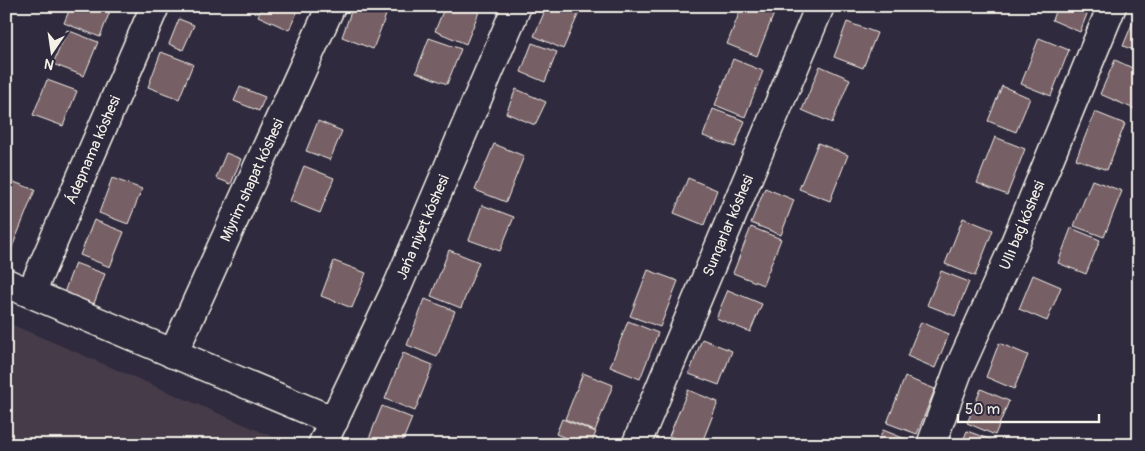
<svg xmlns="http://www.w3.org/2000/svg" width="1145" height="451" viewBox="0 0 1145 451" font-family="Pangolin,sans-serif">
<style>
.built{fill:#453a49}
.building{fill:#775f66;stroke:#f4f1e8}
.lines{fill:none;stroke-linecap:round;stroke-linejoin:round}
.minor-casing{stroke:#f4f1e8;stroke-width:31}
.minor{stroke:#2f2a3d;stroke-width:28}
.labels{text-anchor:middle;dominant-baseline:central;stroke-width:4;stroke-linejoin:round;paint-order:stroke}
.street-label{font-size:15px;fill:#f4f1e8;stroke:#2f2a3d}
</style>
<rect width="100%" height="100%" fill="#2f2a3d"/>
<filter id="ink" filterUnits="userSpaceOnUse"><feTurbulence type="fractalNoise" baseFrequency=".02" numOctaves="2"/><feDisplacementMap in="SourceGraphic" scale="10" xChannelSelector="R" yChannelSelector="G"/><feConvolveMatrix kernelMatrix="1 2 1 2 8 2 1 2 1" color-interpolation-filters="sRGB"/></filter>
<g filter="url(#ink)">
<path class="built" d="M6 322 290 444 6 445Z"/>
<path class="building" d="M71 6H112L100 37 64 23Z
M263 6H300L289 30 258 16Z
M353 6H364L386 15 373 49 342 37Z
M445 6H465L479 12 466 44 435 31Z
M547 6H582L563 49 534 36Z
M742 6H762L775 11 757 56 727 44Z
M1057 6H1090L1080 32 1052 20Z
M1137 12 1139 13V52L1123 46Z
M179 19 194 25 183 50 169 44Z
M847 22 877 33 863 68 834 57Z
M67 30 98 42 84 76 53 64Z
M429 38 461 49 447 84 416 72Z
M1039 38 1069 50 1051 96 1021 84Z
M532 43 557 52 545 82 521 72Z
M161 52 193 64 179 99 148 87Z
M733 59 763 71 745 117 715 105Z
M1115 60 1139 71V111L1100 94Z
M820 66 850 79 832 123 802 110Z
M47 80 77 91 63 126 33 115Z
M1002 86 1030 98 1016 132 988 121Z
M240 87 265 97 259 111 234 101Z
M516 89 546 102 535 125 506 113Z
M713 109 745 121 735 147 703 136Z
M1095 112 1125 124 1107 170 1076 159Z
M318 121 342 131 330 160 306 151Z
M995 137 1025 149 1007 195 977 183Z
M818 143 848 155 830 201 799 189Z
M494 144 524 156 506 202 475 190Z
M226 153 241 159 231 184 216 178Z
M304 166 334 178 320 213 290 201Z
M112 178 142 189 128 224 99 213Z
M688 178 717 190 704 225 674 213Z
M6 179 35 190 11 250 6 248Z
M1092 180 1122 191 1104 237 1074 226Z
M765 188 794 200 781 235 751 223Z
M482 205 514 217 500 251 469 240Z
M963 218 993 230 975 276 945 264Z
M94 220 124 232 110 267 80 255Z
M751 227 781 239 763 285 733 273Z
M1071 228 1100 240 1086 274 1058 263Z
M449 250 479 262 461 308 431 296Z
M334 261 366 273 352 308 321 296Z
M75 263 105 274 92 309 62 298Z
M648 270 678 281 660 327 630 316Z
M941 271 969 282 955 316 927 305Z
M1033 275 1061 287 1047 321 1019 309Z
M728 290 762 304 750 332 716 318Z
M425 299 455 311 437 357 407 345Z
M628 321 658 333 640 379 610 367Z
M921 322 949 334 935 368 907 356Z
M702 339 732 351 719 385 689 374Z
M999 343 1028 355 1014 389 986 377Z
M403 353 433 365 415 411 385 399Z
M583 373 613 385 595 431 565 419Z
M905 377 935 389 917 434 887 423Z
M981 389 1009 401 995 435 967 423Z
M688 390 718 402 701 445H692L669 436Z
M382 406 412 418 401 445H377L368 441Z
M562 419 596 432 591 445H583L556 434Z
M883 430 913 442 912 445H877Z
M967 431 997 442 996 445H961Z"/>
<g class="lines">
<defs>
<g id="minor">
<path d="M6 283 334 421"/>
<path id="s1" d="M31 293 155 6"/>
<path id="s2" d="M173 354 331 6"/>
<path id="s3" d="M322 445 398 285 517 6"/>
<path id="s4" d="M636 445 820 6"/>
<path id="s5" d="M931 445 958 371 1010 255 1112 6"/>
</g>
</defs>
<use href="#minor" class="minor-casing"/>
<use href="#minor" class="minor"/>
</g>
</g>
<g class="labels">
<g class="street-label">
<text stroke="none"><textPath href="#s1" startOffset="156">Ádepnama kóshesi</textPath></text>
<text stroke="none"><textPath href="#s2" startOffset="191">Miyrim shapat kóshesi</textPath></text>
<text stroke="none"><textPath href="#s4" startOffset="238">Sunqarlar kóshesi</textPath></text>
<text stroke="none"><textPath href="#s5" startOffset="238">Ullı baǵ kóshesi</textPath></text>
<text stroke="none"><textPath href="#s3" startOffset="240">Jańa niyet kóshesi</textPath></text>
</g>
</g>
<rect width="1145" height="451" fill="none" stroke="#2f2a3d" stroke-width="25"/>
<rect x="12" y="12" width="1120" height="426" fill="none" stroke="#f4f1e8" stroke-width="2" filter="url(#ink)"/>
<g transform="translate(52 52) rotate(193)" stroke="#2f2a3d" stroke-width="4" paint-order="stroke">
<path d="M0-4L9 19L0 12L-9 19Z" fill="#f4f1e8"/>
<text y="-8" font-size="14" font-weight="bold" text-anchor="middle" fill="#f4f1e8">N</text>
</g>
<path d="M958 414v8h141v-8" fill="none" stroke="#f4f1e8" stroke-width="2.5"/>
<text x="965" y="414" font-size="15" fill="#f4f1e8" stroke="#2f2a3d" stroke-width="4" paint-order="stroke">50 m</text>
</svg>
